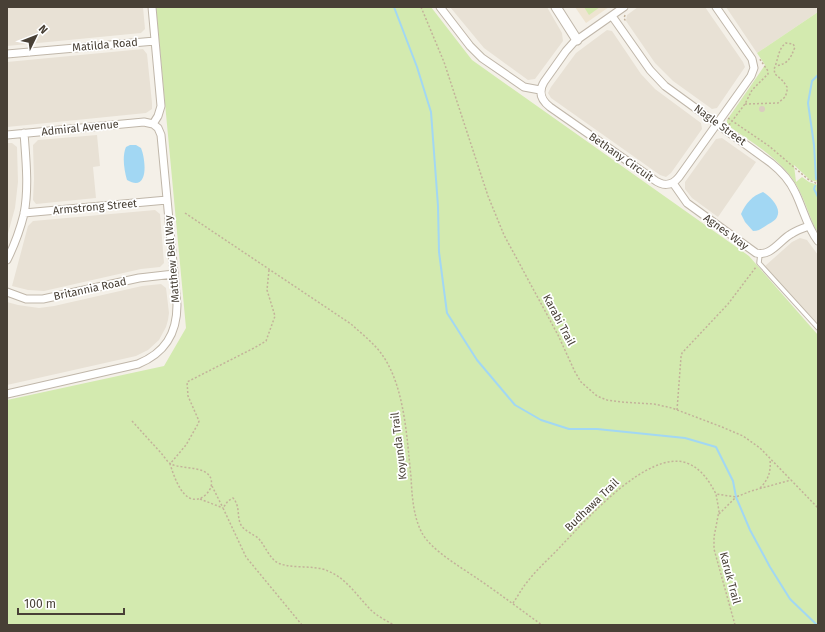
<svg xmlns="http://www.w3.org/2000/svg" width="825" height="632" viewBox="0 0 825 632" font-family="'Fira Sans',sans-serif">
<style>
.residential{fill:#e8e1d5}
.education{fill:#eee4d1}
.green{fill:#d3eaaf}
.water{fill:#a2d7f3}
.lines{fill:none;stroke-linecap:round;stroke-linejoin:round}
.stream{stroke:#a2d7f3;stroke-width:2}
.building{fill:#d9cdbf}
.service-casing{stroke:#c0b7aa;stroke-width:5.5}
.minor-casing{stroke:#c0b7aa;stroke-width:9}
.tertiary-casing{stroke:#c0b7aa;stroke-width:11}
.path{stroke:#c3b29a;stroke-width:1.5;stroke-dasharray:2 2;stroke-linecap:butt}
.service{stroke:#fff;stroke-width:3.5}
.minor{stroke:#fff;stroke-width:7}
.tertiary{stroke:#fff;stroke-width:9}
.labels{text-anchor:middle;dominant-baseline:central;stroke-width:3.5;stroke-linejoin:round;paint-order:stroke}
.street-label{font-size:11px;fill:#484036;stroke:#fff}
</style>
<rect width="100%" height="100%" fill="#f4f0e8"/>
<path class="residential" d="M7 7H143L145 29 141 33 7 46Z
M450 7H547L562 33 563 41 535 79 528 80 484 48Z
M638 7H705L743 62 745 67 717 108 712 109 673 81 655 63 626 21 627 15Z
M726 7H816L818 12 757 53Z
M607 30 612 31 641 74 655 89 701 123 702 129 671 173 666 177 660 175 551 98 548 93 551 87 576 53Z
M143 49 147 54 152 103V109L146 113 7 127V62Z
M97 135 100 166 93 167 96 198 36 204 33 200 34 179 33 145 38 140Z
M722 138 756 162 718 217 692 198 685 189V182L716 139Z
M7 143H12L17 147 18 182 15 208 7 237Z
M155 210 160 214 164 263 160 267 141 269 44 291 28 290 12 286 28 226 33 221Z
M800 238 807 240 818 255V326L765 266 792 242Z
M161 284 166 288 169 313 168 320 166 327 159 340 148 350 136 356 7 385V302L18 305 39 308 54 306 142 286Z"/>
<path class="education" d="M575 7H609L586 23Z"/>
<path class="green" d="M156 7H431L472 60 749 256 818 335V625H7V400L164 366 186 328Z
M584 7H600L589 15Z
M818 12V182L810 180 794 165 796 182 802 177 809 182 818 185V232L815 228C809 215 805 201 798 188 784 161 754 144 730 127L727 123V120L765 65 757 53Z"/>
<path class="water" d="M130 145H136L141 148C146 160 149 193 127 180 124 170 122 156 126 147Z
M763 192C770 196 782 208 777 217 775 221 770 223 767 225 762 228 759 231 753 231L745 222 741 214C746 203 752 196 763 192Z"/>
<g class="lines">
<path class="stream" d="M394 7 417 67 431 112 438 206 439 252 447 313 477 360 515 405 541 420 569 429H597L685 438 716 447 733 481 736 497 750 530 770 567 790 599 817 625
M816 179 814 145 808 103 812 81 818 75
M815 186 814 189 818 197"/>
</g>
<path class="building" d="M759 109a3 3 0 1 1 6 0a3 3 0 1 1-6 0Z"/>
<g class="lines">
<defs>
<path id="service" d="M760 254 759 263 818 328"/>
<path id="minor" d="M440 7 470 46 482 58 524 87 540 90
M624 7 574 42 566 51 544 82C538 92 541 100 550 107L653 179C662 186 671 187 679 177L751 76 754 68 752 59 716 7
M612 16 650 70 665 86 771 163C781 171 790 181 795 192 803 208 807 227 818 241
M7 54 155 41
M7 135 144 122 153 124
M673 183 687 203 756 253C771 257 780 240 791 234 797 230 803 228 809 226
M24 213 167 200
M7 260C14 246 20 230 24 214 29 188 26 160 24 133
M7 292 26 299H43L139 278 174 274
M7 394 138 364C165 353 177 334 177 305L161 135 158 128 153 124 158 116 161 106 152 7"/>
<path id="tertiary" d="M556 7 577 40"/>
</defs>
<use href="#service" class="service-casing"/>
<use href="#minor" class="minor-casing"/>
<use href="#tertiary" class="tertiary-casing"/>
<path class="path" d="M421 7 444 62 488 196 504 235 558 335 575 372 581 382 597 396 607 400 621 402 654 404 672 408 722 427 743 436 760 448 818 508
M625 15 624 18 626 22
M745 104 778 103 785 97 787 92V87L783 81 775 74 774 69C778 61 778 48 786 43L793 44 795 47C790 59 789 63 776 66
M728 118 769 146 809 180 818 184
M729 125 745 104 752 90 768 74V71L759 58
M185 213 351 324C362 334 375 344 383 356 405 388 407 440 411 477 412 495 413 516 422 533 431 550 462 568 478 579 500 594 521 610 542 625
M677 410 681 357 682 353 728 304 756 267
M132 421C142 432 151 442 161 453 164 456 167 462 171 464 182 470 216 464 211 487 209 492 205 496 201 498 183 506 174 476 170 464L186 445 198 424 199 421 188 396 187 382 254 348 266 341 275 316 267 290 269 270
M212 486 223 508
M760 488C769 479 771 471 770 459
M200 499 223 508
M719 514 736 497
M513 603C518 596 522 588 528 581 538 568 551 557 562 545 586 520 648 449 687 463 702 469 709 481 716 494
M302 625 246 557 223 508 228 501 233 498C240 506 237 514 240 523 243 531 254 534 259 539 265 546 268 555 275 561 286 570 314 564 328 571 348 579 358 598 373 612 379 617 387 621 394 625
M735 625 714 549V537L719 511 716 494 736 497 751 491 791 480"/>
<use href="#service" class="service"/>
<use href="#minor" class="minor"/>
<use href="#tertiary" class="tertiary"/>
</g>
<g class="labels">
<g class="street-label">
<text transform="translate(105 45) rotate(-5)">Matilda Road</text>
<text transform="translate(720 125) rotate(36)">Nagle Street</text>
<text transform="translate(80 128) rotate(-6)">Admiral Avenue</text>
<text transform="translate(621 157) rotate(35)">Bethany Circuit</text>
<text transform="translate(95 207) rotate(-5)">Armstrong Street</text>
<text transform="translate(726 232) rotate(36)">Agnes Way</text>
<text transform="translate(172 259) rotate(-95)">Matthew Bell Way</text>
<text transform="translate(90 289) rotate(-12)">Britannia Road</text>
<text transform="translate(559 320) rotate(62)">Karabi Trail</text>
<text transform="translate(399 446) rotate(-97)">Koyunda Trail</text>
<text transform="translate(592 505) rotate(-44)">Budhawa Trail</text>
<text transform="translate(730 578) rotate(75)">Karuk Trail</text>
</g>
</g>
<rect width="825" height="632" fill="none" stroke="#484036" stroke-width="16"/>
<g transform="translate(36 36) rotate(47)" stroke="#ffffff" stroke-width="3" paint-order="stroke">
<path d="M0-3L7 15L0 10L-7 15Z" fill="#484036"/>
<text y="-6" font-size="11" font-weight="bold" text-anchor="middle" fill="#484036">N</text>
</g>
<path d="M18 608v6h106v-6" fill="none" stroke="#484036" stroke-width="2"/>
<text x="24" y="608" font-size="12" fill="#484036" stroke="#ffffff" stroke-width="3" paint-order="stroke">100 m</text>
</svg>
